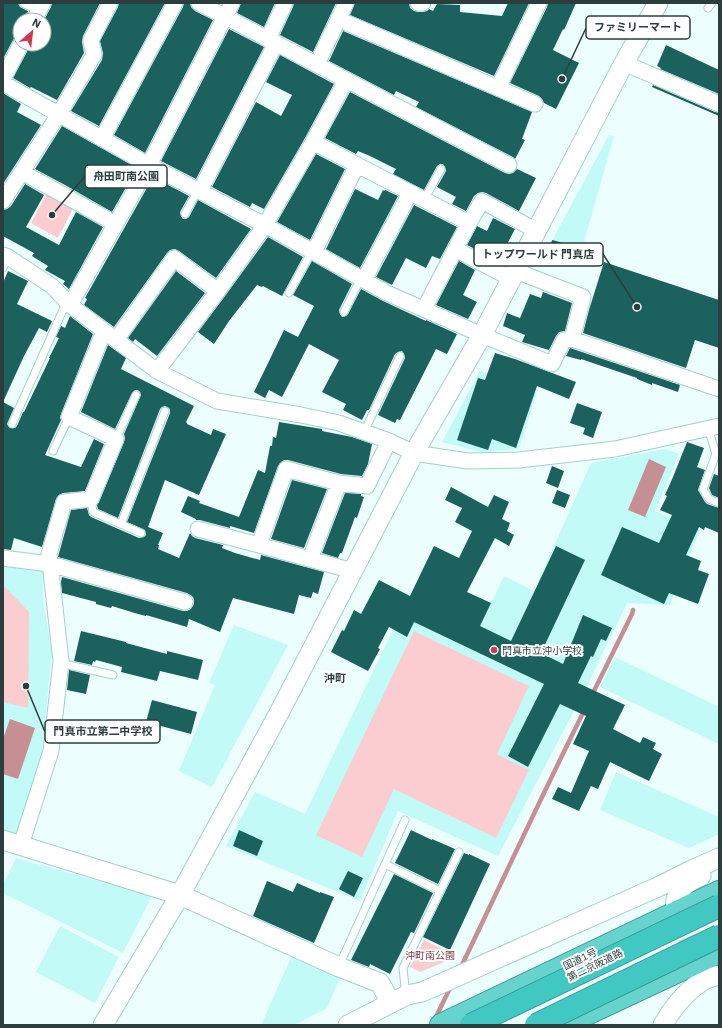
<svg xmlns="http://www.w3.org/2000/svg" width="722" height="1028" viewBox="0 0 722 1028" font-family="'IBM Plex Sans','Noto Sans JP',sans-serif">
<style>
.built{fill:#c1faf6}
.green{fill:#fbcdd0}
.water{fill:#c68f93}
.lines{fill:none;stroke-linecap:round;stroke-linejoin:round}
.stream{stroke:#c68f93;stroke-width:4.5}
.building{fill:#1b615e}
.tertiary-tunnel{stroke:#c5d8d7;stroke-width:19;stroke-dasharray:19 10;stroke-linecap:butt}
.service-casing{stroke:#a3d0cd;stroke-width:9}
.minor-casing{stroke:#a3d0cd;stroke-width:17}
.tertiary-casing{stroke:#a3d0cd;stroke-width:21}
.trunk-casing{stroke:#399893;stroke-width:24}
.service{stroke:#fff;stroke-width:7}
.minor{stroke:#fff;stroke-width:15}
.tertiary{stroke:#fff;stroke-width:19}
.trunk{stroke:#67d3ce;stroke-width:22}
.motorway-bridge-casing{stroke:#399893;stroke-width:24;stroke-linecap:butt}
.motorway-bridge{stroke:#41c8c2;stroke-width:22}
.poi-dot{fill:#ca3a56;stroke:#fff;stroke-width:1.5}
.labels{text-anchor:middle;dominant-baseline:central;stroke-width:4;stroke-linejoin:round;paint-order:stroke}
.poi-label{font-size:10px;fill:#2b3e3d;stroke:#fff;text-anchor:start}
.park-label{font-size:10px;fill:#813b44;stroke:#fff}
.street-label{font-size:10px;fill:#2b3e3d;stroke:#fff}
.neighbourhood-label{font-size:11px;font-weight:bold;fill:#2b3e3d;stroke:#fff}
.leader{fill:none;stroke:#2b3e3d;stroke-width:1.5}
.callout-dot{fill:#2b3e3d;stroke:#fff;stroke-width:1.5}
.callout{fill:#fff;stroke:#2b3e3d;stroke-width:1.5}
.callout-label{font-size:11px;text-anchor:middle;font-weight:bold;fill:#2b3e3d}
</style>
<rect width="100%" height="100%" fill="#ecfefd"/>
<path class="built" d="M609 135 614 136 579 260 546 252Z
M480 371 537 393 519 449 481 452 442 442Z
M665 449 679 454 655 511 700 530 670 605 627 603 588 684 498 856 398 811 360 901 226 846 255 792 305 814 412 590 463 615 493 600 504 576 534 591 591 463Z
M3 563 43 572V601L52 651 41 762 16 839 3 835Z
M234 625 288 645 212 787 179 771 215 685 209 683Z
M615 657 719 707V744L600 687Z
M616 772 719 817V834L689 848 600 810Z
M16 858 152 896 123 953 3 893V884Z
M60 926 119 957 95 1003 36 972Z
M293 953 342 973 327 1008 294 1025H261Z"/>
<path class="green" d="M47 193 74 207 58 238 31 223Z
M3 585 29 612 28 708 3 702Z
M414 631 529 686 497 754 529 770 496 838 394 789 362 857 316 835Z
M424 940 451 953 447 961 420 972 410 967Z"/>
<path class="water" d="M649 459 666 467 645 517 628 510Z
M10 719 35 728 18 779 3 774V739Z"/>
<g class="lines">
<path class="stream" d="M592 695 632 614 633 610
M460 969C502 882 542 795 585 709
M435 1019 451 986"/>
</g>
<path class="building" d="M3 3H18L20 7 28 11 25 20H20V35L16 37 13 40 3 59Z
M52 3H100L83 36 82 42 84 53 57 100 31 87 30 88 13 78 29 48 30 44H44V20L51 7Z
M119 3H165L99 126 71 111 102 60 103 53 100 41 118 7Z
M184 3H190L191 7 195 11 213 20 145 153 114 135 183 7Z
M241 3H275L264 27 237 13Z
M294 3H336L313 52 280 35 293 7Z
M355 3H409L410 8 414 11 418 12H423L427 11 429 9 433 11 437 4 460 5V12L502 16 508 3H529L494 76 350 15Z
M548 3H576L564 30 563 29 553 50 579 63 556 109 544 103 542 99 539 96 510 83 547 7Z
M229 29 264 47 196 179 161 161Z
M343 31 532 112 522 139 525 140 515 159 513 157 416 107 419 102 396 91 394 95 329 61Z
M666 45 719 70V94L660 69 661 68 657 66Z
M280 55 334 84 305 138 264 209 252 203 250 207 212 187 256 102 281 116 292 95 266 82Z
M653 85 715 112 719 113V116L652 87Z
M350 92 505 173 509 174 513 173 517 169 536 178 519 211 486 193 482 192 478 193 474 196 466 211 452 204 456 197 437 187 446 171 445 167 443 164H440L437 166 424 190 393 174 396 169 370 156 358 151 356 154 325 138Z
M3 93 21 104 17 112 41 125 3 184Z
M62 126 137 168 112 212 65 185 35 169Z
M316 154 345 169 310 240 277 222Z
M153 177 189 196 180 212 181 216 183 219H186L189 217 198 200 251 229 216 278 179 251 175 249 170 250 167 253 114 327 84 305 87 299 85 298Z
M25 184 44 195 26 227 59 245 76 212 103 227 69 289 63 284 65 281 45 270 48 266 32 256 34 253 3 236V210L7 209 11 206Z
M355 189 378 200 383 190 384 191 385 190 398 196 360 268 326 249Z
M414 205 457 227 440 259 432 256 426 268 406 258 392 285 376 277Z
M493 218 515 229 498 261 467 245 477 226 487 231Z
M268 237 303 257 282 296 263 286 262 287 257 285 229 321 214 344 198 332 225 296Z
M552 240 579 247 576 259 549 252Z
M312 261 352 284 339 310 340 314 342 317 346 316 348 314 361 289 383 301 426 321V320L457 334 447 354 436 349 400 420 397 419 395 423 378 415 405 358 404 354 402 351 398 352 395 354 369 410H367L362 420 343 410 346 404 322 392 339 360 309 344 282 397 269 390 265 398 254 392 284 330 298 337 314 306 293 295Z
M459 261 475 270 463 295 477 302 468 319 436 305Z
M604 262 719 300V348L695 340 686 368 583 333 589 310Z
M8 271 28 281 17 304 52 321 47 332 39 328 24 356 3 402V283Z
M176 271 205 293 157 356 135 339 133 342 128 338Z
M543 292 572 303 565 331 559 332 556 336 549 350 522 342 525 335 503 326 507 313 520 318 530 294 541 298Z
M70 316 93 334 61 414 60 418 61 420 45 455 81 467 94 439 104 444 85 491 63 493 59 495 56 499 42 547 14 538 11 550 3 549V402L14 408 7 424 10 428H15L17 426 23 412H24L50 358H49L59 338 56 337 61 326 65 328Z
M108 345 126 358 121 369 194 406 186 422 187 423V424L211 435 213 429 226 434 199 495 165 480 148 527 163 533 158 545H159L158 549 179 558 190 533 192 536 195 538 223 545 222 548 235 553 260 560 261 555 324 572 318 594 313 592 311 598 299 595 294 614 233 598 220 632 189 619 187 627 146 615V616L138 614 112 606 111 608 96 604V602L62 593 61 582 62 577 183 611H187L191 609 194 604V599L192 596 187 593 58 557 71 510 87 508 89 515 91 517 139 538 144 537 146 535 145 530 143 529 127 522 170 413V410L169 408 165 406 162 407 160 409 118 518 98 509 97 505 99 502 124 442 125 438 124 434 141 395 140 392 138 390H135L132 393 115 429 81 412Z
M570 348 680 385 678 392 652 383V385L637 379V378L581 359V360L566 356Z
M495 353 515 359 576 382 569 399 537 386 516 448 492 439 488 450 457 440 478 378 485 380Z
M577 403 602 412 593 438 583 434 585 428 570 423Z
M279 422 322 429V431L352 437 372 444 368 464 362 476 341 474 288 460H284L280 463 278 466 254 533 230 526V528L200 520H196V519L181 512 188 496 200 501 199 503 239 517 258 470 265 473 270 446H272L273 437 276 438Z
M687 442 704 448 697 467 705 470 698 490 705 502 707 504 719 508V533L705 527 704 530 699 527 686 555 701 561 698 570 709 574 698 604 669 593 664 604 601 575 622 527 659 543 672 515 660 510 667 496 665 495 673 477Z
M552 466 564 471 558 488 546 483Z
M714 474 719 476V498L712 495 709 488Z
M292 480 327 489 304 548 271 539Z
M451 487 488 507 494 495 509 502 502 519 510 523 507 531 514 535 509 546 495 538 467 592 491 603 480 626 511 641 556 546 585 560 541 653 563 664 583 615 612 628 606 641 601 639 593 657 591 656 578 683 625 705 613 729 640 743 643 737 656 743 653 749 662 754 649 781 610 762 598 789 591 786 579 811 552 799 558 787 571 793 589 751 573 744 586 716 560 704 528 767 508 756 544 684 414 622 407 637 389 627 378 648 380 649 368 671 331 652 342 630 344 631 354 610 361 614 379 580 410 596 434 546 459 558 472 531 455 522 462 508 445 500Z
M557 490 570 495 565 508 552 503Z
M345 493 361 494V496L364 497 357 518 355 517 342 553H340L338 558 322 553Z
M81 631 126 642V643L167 654V651L203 660 198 680 160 671 157 681 121 672 122 667 96 660 95 662 93 661 92 665 74 661Z
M69 670 90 675 86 694 67 690Z
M152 700 197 712 191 734 146 722Z
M239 830 263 841 257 856 233 846Z
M411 830 432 840V839L455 849 438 884 395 863Z
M464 853 469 855V854L490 864 450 950 423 937Z
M348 871 363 878 354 897 339 889Z
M394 874 433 893 414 933 411 932 390 974 370 964 369 967 351 960Z
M267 881 293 892 297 883 320 893V892L334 897 314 943 253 916Z"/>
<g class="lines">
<path class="tertiary-tunnel" d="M677 910 698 963"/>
<defs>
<path id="service" d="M23 3 39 11
M708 8 712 3
M424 200 441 169
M185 214 198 190
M3 268 8 257
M289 293 312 251
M344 312 361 278
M12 424 67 301
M708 428 716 454 703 489 709 499 719 503
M364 432 400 356
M116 439 136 395
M53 451 69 417
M91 499 93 512 141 533
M121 524 165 411
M60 663 113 675
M385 864 440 891
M339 966 405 820
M407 995 405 987 403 968 459 852"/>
<path id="minor" d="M199 3 509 165
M418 3H423
M338 19 535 104
M34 20 43 3
M268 39 285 3
M624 63 719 104
M317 64 346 3
M3 79 21 44
M3 83 149 165 265 225 387 293 482 335 552 364 564 340 572 339
M498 88 539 3
M102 139 175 3
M313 142 469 223
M22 172 116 224
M200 191 276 43
M3 201 59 114 94 55 91 40 110 3
M455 249 512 279
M314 252 357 165
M3 255 8 257 52 286 70 305 157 371 217 401 301 415 339 423 389 441 414 453 468 461 519 460 615 449 719 426
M516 271 583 297 572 339 719 389
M364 280 410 193
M70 305 149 165 232 3
M424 309 469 223 482 201 537 231
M116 340 174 258 218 291
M157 371 218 291 265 225 313 142 346 80
M198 529 259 545 353 571
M259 545 286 469 339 483 367 486 389 441
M3 558 10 559 50 564 185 602
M310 559 339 483
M21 845 51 751 61 661 49 554 64 502 91 499 116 439 69 417 104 331"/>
<path id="tertiary" d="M3 840 180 895 339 967 380 983 391 1003
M676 907C673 891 689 881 701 876
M103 1025 180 895 279 713 414 453 482 335 624 63 658 3
M348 1025 407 995 422 992 660 886 694 869 719 858
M663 1025C671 1010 686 991 701 982 706 978 713 977 719 975"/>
<path id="trunk" d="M441 1025 719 892
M563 1025 719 952"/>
</defs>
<use href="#service" class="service-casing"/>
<use href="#minor" class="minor-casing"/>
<use href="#tertiary" class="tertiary-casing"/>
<use href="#trunk" class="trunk-casing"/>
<use href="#service" class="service"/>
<use href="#minor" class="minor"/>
<use href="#tertiary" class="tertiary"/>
<use href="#trunk" class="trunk"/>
<defs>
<path id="motorway-bridge" d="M471 1025 719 906
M536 1025 719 936"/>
</defs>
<use href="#motorway-bridge" class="motorway-bridge-casing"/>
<use href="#motorway-bridge" class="motorway-bridge"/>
</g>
<circle class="poi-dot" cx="494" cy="650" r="4"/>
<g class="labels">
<g class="poi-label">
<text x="502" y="650">門真市立沖小学校</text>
</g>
<g class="park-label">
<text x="430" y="955">沖町南公園</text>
</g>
<g class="street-label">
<text transform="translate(580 959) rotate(-26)">国道1号</text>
<text transform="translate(595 965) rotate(-26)">第二京阪道路</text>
</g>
<g class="neighbourhood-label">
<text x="335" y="678">沖町</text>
</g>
</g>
<path class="leader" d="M562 79L586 28M52 215L85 176M637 307L603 254M26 686L45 732"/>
<g class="callout-dot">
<circle cx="562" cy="79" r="4"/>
<circle cx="52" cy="215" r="4"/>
<circle cx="637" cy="307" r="4"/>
<circle cx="26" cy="686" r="4"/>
</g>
<g class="callout">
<rect x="586" y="16" width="104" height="23" rx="4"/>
<rect x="85" y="165" width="82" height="23" rx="4"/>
<rect x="474" y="243" width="129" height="23" rx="4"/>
<rect x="45" y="720" width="115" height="23" rx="4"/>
</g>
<g class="callout-label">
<text x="638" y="31">ファミリーマート</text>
<text x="126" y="180">舟田町南公園</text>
<text x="538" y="258">トップワールド 門真店</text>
<text x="103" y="735">門真市立第二中学校</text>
</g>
<rect width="722" height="1028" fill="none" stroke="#2b3e3d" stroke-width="8"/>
<g transform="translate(32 32) rotate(28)"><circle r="19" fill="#ffffff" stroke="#aab2b1"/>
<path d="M0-3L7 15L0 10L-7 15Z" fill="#ca3a56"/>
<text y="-6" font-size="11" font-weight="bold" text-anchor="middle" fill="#2b3e3d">N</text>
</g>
</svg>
